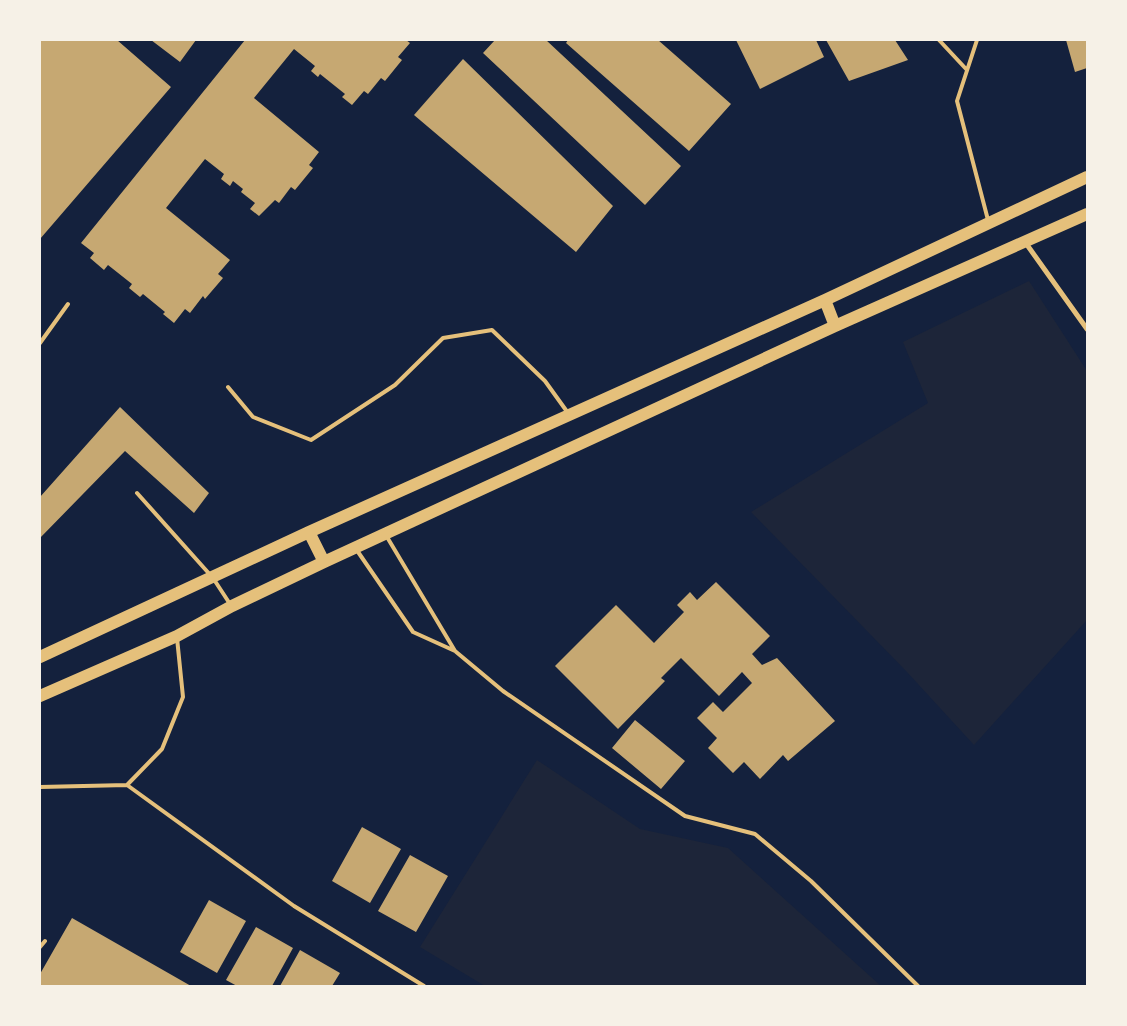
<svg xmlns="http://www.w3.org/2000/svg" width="1127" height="1026" viewBox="0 0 1127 1026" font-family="'Exo 2',sans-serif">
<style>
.green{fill:#1d2539}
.building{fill:#c6a872}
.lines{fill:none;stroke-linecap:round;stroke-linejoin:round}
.service{stroke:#e5c07b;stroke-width:4}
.minor{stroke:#e5c07b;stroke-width:5}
.primary{stroke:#e5c07b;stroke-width:12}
</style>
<rect width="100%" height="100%" fill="#14213d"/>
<path class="green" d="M1029 281 1087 371V620L974 745 907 672 751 512 928 403 903 342Z
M537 760 640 829 728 848 881 986H485L420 947Z"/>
<path class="building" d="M40 40H117L171 87 40 239Z
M151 40H196L180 62Z
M245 40H406L410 43 398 57 402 60 385 81 381 78 368 94 364 91 352 105 342 97 345 94 320 74 318 77 311 71 315 66 294 49 254 98 319 152 309 165 313 168 295 190 291 187 279 203 275 200 259 216 250 209 255 203 241 192 243 189 233 181 230 186 221 179 224 174 205 159 166 208 230 260 218 274 223 278 205 299 203 296 190 313 185 309 174 323 163 314 165 312 143 294 140 297 129 288 132 284 108 265 104 270 90 258 94 253 81 243Z
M495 40H546L681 166 645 205 483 53Z
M568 40H658L731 104 689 151 566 43Z
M736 40H816L824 57 760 89Z
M826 40H895L908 60 849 81Z
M1066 40H1087V68L1075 72Z
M463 59 613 206 576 252 414 115Z
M120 407 209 493 194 513 125 451 40 538V497Z
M716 582 770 636 752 654 762 665 777 658 835 721 788 761 783 755 760 779 744 762 733 773 708 748 717 738 697 718 713 702 723 712 752 683 742 672 719 696 681 658 661 678 665 681 618 729 555 666 616 605 654 643 684 612 677 605 690 592 697 600Z
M635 720 685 761 661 789 612 748Z
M362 827 401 849 370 903 332 881Z
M410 855 448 876 416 932 378 911Z
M209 900 246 921 217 973 180 952Z
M72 918 191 986H40V974Z
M256 927 293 948 272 986H237L226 980Z
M300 950 340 973 332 986H280Z"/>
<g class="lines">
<path class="service" d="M939 40 967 70
M977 40 957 101 988 220
M40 343 68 304
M228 387 253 417 311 440 395 385 443 338 492 330 545 381 568 413
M137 493 213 578 230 604
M387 537 455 651
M356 549 413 632 455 651 503 691 685 816 755 834 811 881 918 986
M127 785 294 906 424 986
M40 787 127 785 162 749 183 697 177 638
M40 947 45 941"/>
<path class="minor" d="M1025 242 1087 329"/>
<path class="primary" d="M825 300 835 326
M309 532 324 562
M40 657 309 532 825 300 1087 177
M40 696 177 636 232 606 324 562 835 326 1087 214"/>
</g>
<rect width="1127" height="1026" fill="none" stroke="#f6f1e7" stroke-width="82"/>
</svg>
